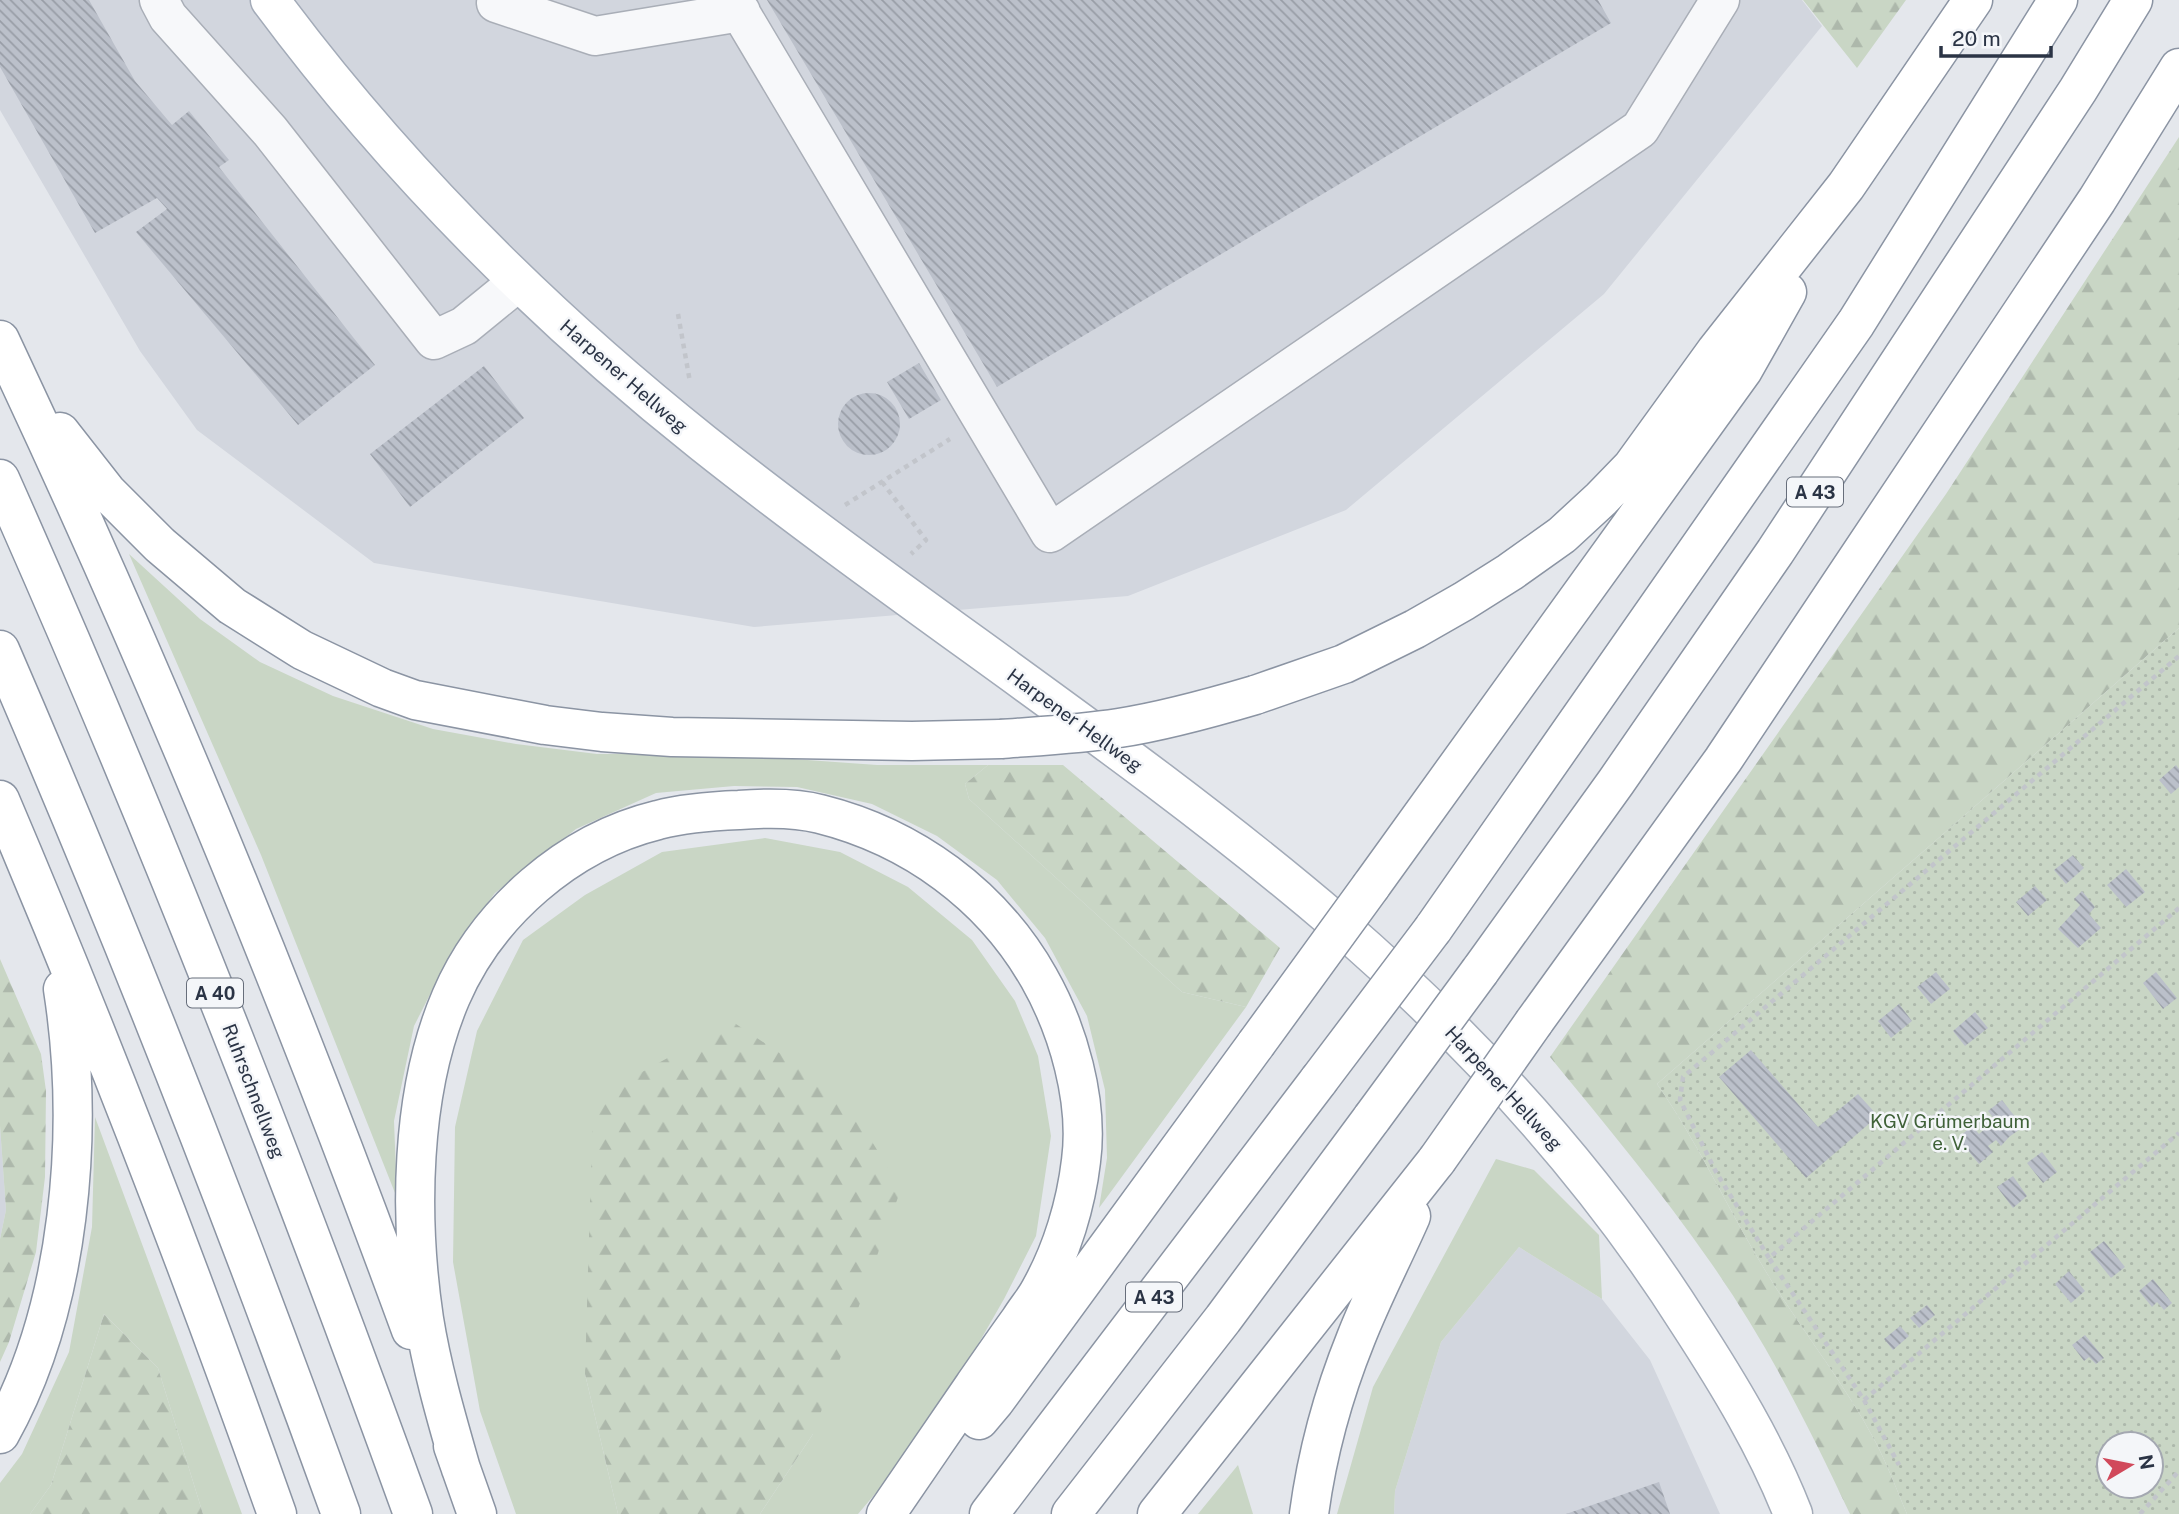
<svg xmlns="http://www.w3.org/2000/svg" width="2179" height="1514" viewBox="0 0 2179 1514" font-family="'Public Sans',sans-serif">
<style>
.built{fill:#d2d6de}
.grass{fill:#c9d6c5}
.forest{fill:url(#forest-firs)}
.garden{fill:url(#garden-dots);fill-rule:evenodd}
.building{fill:url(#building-back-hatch)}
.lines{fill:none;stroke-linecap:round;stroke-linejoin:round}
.minor-casing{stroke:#a9aeb7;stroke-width:41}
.major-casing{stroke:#a3abb8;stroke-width:41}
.highway-casing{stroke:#8b94a3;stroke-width:41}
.path{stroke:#c2c5cb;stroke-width:4.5;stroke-dasharray:5 5;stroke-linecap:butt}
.minor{stroke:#f7f8fa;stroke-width:38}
.major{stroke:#fff;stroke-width:38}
.highway{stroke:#fff;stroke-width:38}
.highway-bridge-casing{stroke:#8b94a3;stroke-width:41;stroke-linecap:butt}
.highway-bridge{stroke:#fff;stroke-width:38}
.labels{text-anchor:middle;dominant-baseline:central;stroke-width:5;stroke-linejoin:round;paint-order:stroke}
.shield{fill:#f4f6f9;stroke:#676e7b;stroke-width:2}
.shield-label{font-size:18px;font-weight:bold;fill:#2b3445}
.street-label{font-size:19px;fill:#2b3445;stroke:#f4f6f9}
.park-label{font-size:19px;fill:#3f6138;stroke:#f4f6f9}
</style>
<defs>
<pattern id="forest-firs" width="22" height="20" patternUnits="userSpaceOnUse" patternTransform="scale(1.75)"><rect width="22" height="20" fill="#c9d6c5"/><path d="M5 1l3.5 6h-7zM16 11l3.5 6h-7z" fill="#adb8ab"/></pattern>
<pattern id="garden-dots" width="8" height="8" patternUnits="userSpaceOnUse" patternTransform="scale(1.75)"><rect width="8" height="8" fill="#c9d6c5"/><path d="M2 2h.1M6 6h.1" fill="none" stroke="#adb8ab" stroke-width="1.8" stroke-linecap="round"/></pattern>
<pattern id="building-back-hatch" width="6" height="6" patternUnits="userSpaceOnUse" patternTransform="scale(1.75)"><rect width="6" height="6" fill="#bbc0ca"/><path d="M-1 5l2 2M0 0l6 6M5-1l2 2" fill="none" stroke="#989da6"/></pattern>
</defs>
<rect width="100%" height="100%" fill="#e4e7ec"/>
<path class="built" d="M0 0H1802L1822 26 1604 294 1346 510 1128 596 754 627 374 563 197 430 140 351 0 110Z
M0 1126 6 1210 0 1239Z
M1519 1247 1602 1299 1650 1360 1720 1514H1394L1395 1491 1441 1342Z"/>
<path class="grass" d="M129 554 200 619 260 662 333 696 433 729 516 744 597 754H723L877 765H988L965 784 969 799 1182 992 1246 1007 1099 1208 1107 1158 1105 1090 1087 1016 1045 938 997 880 937 836 872 804 797 787 734 786 656 793 576 829 495 893 453 949 414 1026 394 1121 397 1198 261 855Z
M765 838 840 852 908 887 972 940 1015 1001 1038 1056 1051 1136 1036 1236 1004 1299 929 1430 858 1514H760L813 1434 585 1374 618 1514H516L480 1411 453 1262 455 1127 477 1031 523 940 585 895 662 852Z
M95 1117 242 1514H203L158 1368 104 1314 51 1485 30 1514H0V1483L22 1454 69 1352 92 1227Z
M1496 1159 1534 1170 1599 1235 1602 1299 1519 1247 1441 1342 1395 1491 1394 1514H1337L1373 1387Z
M1238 1465 1253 1514H1198Z"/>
<path class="forest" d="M1803 0H1906L1857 68Z
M2179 137V628L1657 1084C1697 1141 1726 1205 1762 1265 1797 1325 1842 1379 1875 1441 1887 1464 1897 1490 1907 1514H1850C1809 1427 1766 1341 1711 1263 1661 1191 1605 1124 1550 1057L1946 494Z
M988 765H1063L1280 948 1246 1007 1182 992 969 799 965 784Z
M0 959 41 1054 46 1091 45 1177 36 1252 9 1342 0 1362V1239L6 1210 0 1126Z
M733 1022 844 1096 901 1189 813 1434 760 1514H618L585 1374 593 1099Z
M104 1314 158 1368 203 1514H30L51 1485Z"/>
<path class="garden" d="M2179 628V1514H1907C1897 1490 1887 1464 1875 1441 1842 1379 1797 1325 1762 1265 1726 1205 1697 1141 1657 1084ZM2109 1444H2151V1486H2109Z"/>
<path class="building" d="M0 0H89L135 81 172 125 189 111 229 160 219 167 375 365 298 425 136 232 167 209 157 198 95 233 0 67Z
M767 0H1598L1611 23 997 387Z
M919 363 941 400 909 419 887 382Z
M484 366 524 418 410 507 370 454Z
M838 424a31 31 0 1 1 62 0a31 31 0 1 1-62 0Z
M2176 765 2179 769V787L2171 794 2159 780Z
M2073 855 2084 868 2066 884 2054 870Z
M2126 869 2145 892 2126 907 2107 885Z
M2035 886 2047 900 2028 916 2016 902Z
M2082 891 2095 907 2089 914 2101 928 2078 948 2058 929 2080 905 2074 899Z
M1936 972 1950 989 1931 1004 1917 987Z
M2156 972 2177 998 2163 1009 2143 983Z
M1899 1004 1912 1021 1891 1038 1878 1021Z
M1975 1012 1988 1028 1965 1046 1953 1031Z
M1751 1050 1818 1127 1858 1094 1878 1116 1806 1178 1719 1077Z
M2002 1100 2023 1127 2009 1137 2001 1146 1996 1140 1988 1146 1993 1152 1979 1164 1958 1138 1972 1126 1979 1134 1995 1120 1988 1111Z
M2042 1152 2057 1172 2043 1183 2027 1163Z
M2013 1176 2027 1196 2013 1208 1997 1187Z
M2104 1241 2125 1267 2111 1278 2090 1252Z
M2069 1271 2085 1291 2071 1303 2055 1284Z
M2153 1279 2172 1303 2164 1310 2157 1302 2152 1307 2139 1291Z
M1927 1305 1935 1315 1919 1328 1910 1318Z
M1900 1326 1909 1336 1893 1350 1884 1339Z
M2085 1335 2104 1358 2096 1364 2089 1357 2084 1361 2072 1345Z
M1659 1482 1670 1514H1566Z"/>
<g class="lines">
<defs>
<path id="minor" d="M159 0 168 17 270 131 434 340 464 326 518 282
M733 0 1050 533 1640 129 1720 0
M496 3 595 36 741 12"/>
<path id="major" d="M270 0C394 167 541 314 703 443 911 608 1136 751 1337 923 1471 1039 1594 1173 1689 1323 1728 1383 1767 1447 1793 1514"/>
<path id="highway" d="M0 340C153 664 288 994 411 1330
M60 432 107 492 160 545 232 606 302 650 382 688 415 700 545 725 602 732 672 737 912 741 1001 739
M0 479C151 818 287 1165 413 1514
M0 650C123 934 236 1223 341 1514
M1255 695 1344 664 1415 629 1464 601 1510 572 1562 535 1601 499 1632 467 1716 351 1846 186 1973 0
M0 800C100 1035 192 1274 277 1514
M1371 886 1743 370 1787 292
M1433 929 1856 323 2058 0
M1480 971 1616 782 1775 552 2078 90 2133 0
M1534 1022 1723 760 2097 200 2179 68
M979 1420 995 1401 1256 1044
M0 1434C71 1307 85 1131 63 989
M453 1446 477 1514
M461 1469C447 1420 432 1369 424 1319 409 1218 410 1092 451 997 487 913 568 842 658 820 684 813 712 811 739 810 765 808 794 807 820 814 912 837 992 895 1039 978 1068 1029 1089 1101 1081 1161 1076 1204 1062 1251 1040 1290 1035 1300 1026 1310 1020 1320 1004 1342 989 1364 973 1387 944 1429 915 1472 886 1514
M989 1514 1319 1080
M1071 1514 1223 1319 1372 1118
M1157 1514 1437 1160
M1309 1514C1317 1454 1333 1395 1356 1338 1372 1297 1393 1257 1411 1216"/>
</defs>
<use href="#minor" class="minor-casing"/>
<use href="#major" class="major-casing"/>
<use href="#highway" class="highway-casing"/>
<path class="path" d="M678 314 690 382
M882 482 926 540 911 554
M845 505 950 439
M2179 908 1769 1258 1864 1400 2179 1133
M1769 1258 1716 1172 1680 1100 1683 1077 2179 656
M1864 1400 1899 1465
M2140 1514 2179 1471"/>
<use href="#minor" class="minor"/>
<use href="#major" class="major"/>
<use href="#highway" class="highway"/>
<defs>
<path id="highway-bridge" d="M1001 739C1041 736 1080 734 1119 728 1165 721 1211 708 1255 695
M1256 1044 1371 886
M1319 1080 1433 929
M1372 1118 1480 971
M1437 1160 1534 1022"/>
</defs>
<use href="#highway-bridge" class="highway-bridge-casing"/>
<use href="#highway-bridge" class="highway-bridge"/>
</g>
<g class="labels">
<g class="shield">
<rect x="1787" y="477.5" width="56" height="29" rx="5"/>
<rect x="187" y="978.5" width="56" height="29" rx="5"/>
<rect x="1126" y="1282.5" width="56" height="29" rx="5"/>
</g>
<g class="shield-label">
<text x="1815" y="492">A 43</text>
<text x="215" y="993">A 40</text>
<text x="1154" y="1297">A 43</text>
</g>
<g class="street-label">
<text transform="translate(624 376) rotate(41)">Harpener Hellweg</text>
<text transform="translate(1075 720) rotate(36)">Harpener Hellweg</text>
<text transform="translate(1504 1088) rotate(47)">Harpener Hellweg</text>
<text transform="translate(254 1091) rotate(69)">Ruhrschnellweg</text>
</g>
<g class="park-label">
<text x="1950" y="1121">KGV Grümerbaum<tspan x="1950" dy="22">e. V.</tspan></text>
</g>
</g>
<g transform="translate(2130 1465) rotate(80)"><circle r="33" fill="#f4f6f9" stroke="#a4a8b1" stroke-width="2"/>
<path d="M0-5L12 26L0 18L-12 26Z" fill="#d1495b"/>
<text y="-10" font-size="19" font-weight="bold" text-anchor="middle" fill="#2b3445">N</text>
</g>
<path d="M1941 46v10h110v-10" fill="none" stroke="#2b3445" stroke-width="3.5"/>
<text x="1952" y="46" font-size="21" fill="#2b3445" stroke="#f4f6f9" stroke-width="5" paint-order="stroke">20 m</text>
</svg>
